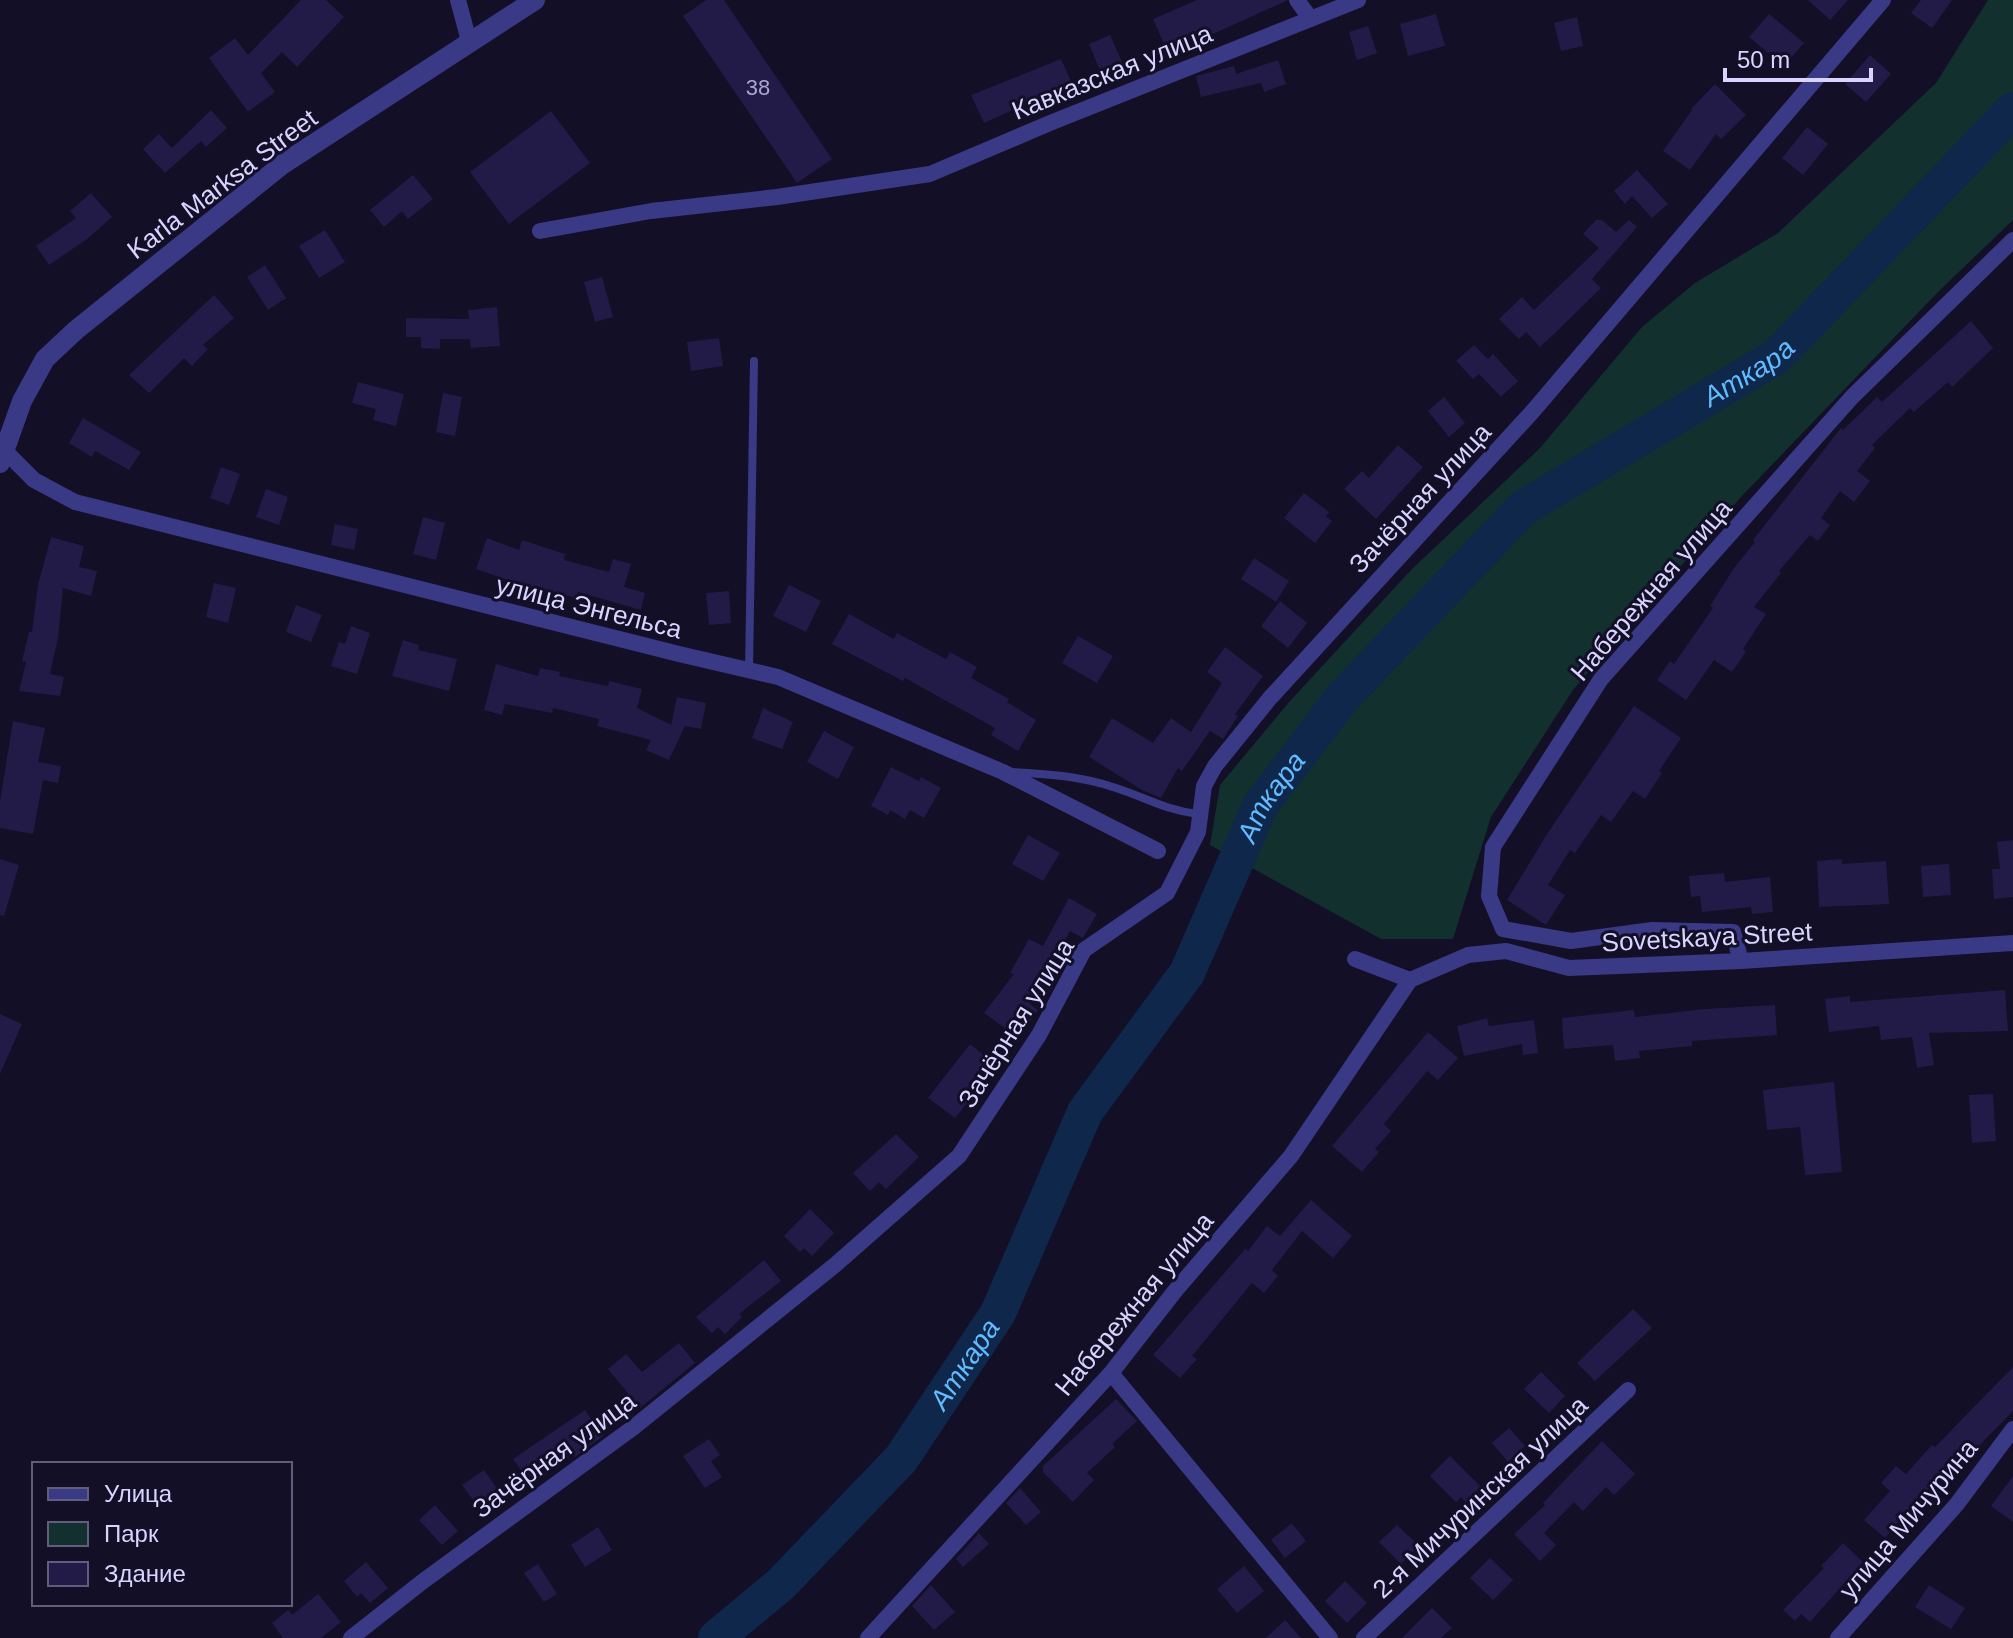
<svg xmlns="http://www.w3.org/2000/svg" width="2013" height="1638" viewBox="0 0 2013 1638" font-family="Helvetica,sans-serif">
<style>
.green{fill:#12302e}
.lines{fill:none;stroke-linecap:round;stroke-linejoin:round}
.river{stroke:#0e274b;stroke-width:36}
.building{fill:#221b47}
.service{stroke:#3a3986;stroke-width:8}
.minor{stroke:#3a3986;stroke-width:16}
.tertiary{stroke:#3a3986;stroke-width:20}
.labels{text-anchor:middle;dominant-baseline:central;stroke-width:6;stroke-linejoin:round;paint-order:stroke}
.number-label{font-size:22px;fill:#aaa6d1}
.street-label{font-size:26px;fill:#d8d4ff;stroke:#120f26}
.water-label{font-size:28px;font-style:italic;fill:#62bbff;stroke:#120f26}
</style>
<rect width="100%" height="100%" fill="#120f26"/>
<path class="green" d="M1988 0H2013V220L1938 292 1741 497 1573 690 1491 817 1453 939H1381L1210 845 1220 785 1290 701 1411 570 1540 448 1642 327 1695 283 1778 233 1936 83Z"/>
<g class="lines">
<path class="river" id="s1" d="M716 1638 781 1584 901 1459 998 1313 1085 1112 1187 973 1260 806 1342 698 1523 508 1777 356 2013 110"/>
</g>
<path class="building" d="M301 0H326L344 17 297 67 282 52 261 73 275 92 248 112 209 58 235 38 248 55Z
M706 0H724L832 159 797 183 683 16Z
M1197 0H1286V1L1200 40 1199 37 1167 51 1153 19Z
M1808 0H1848L1830 20Z
M1921 0H1952L1932 28 1911 13Z
M1436 14 1445 46 1408 56 1400 24Z
M1769 14 1804 43 1784 66 1749 37Z
M1577 17 1583 46 1561 51 1554 23Z
M1368 26 1377 53 1357 60 1349 32Z
M1110 35 1123 64 1101 73 1089 44Z
M1870 55 1891 74 1866 102 1845 84Z
M1061 59 1072 83 984 123 971 95Z
M1278 60 1286 84 1264 92 1261 83 1201 97 1196 76 1234 66 1236 74Z
M1715 84 1746 115 1721 139 1716 134 1690 170 1663 151 1692 110 1691 109Z
M211 110 227 128 206 147 201 141 165 173 143 149 159 134 172 148Z
M551 111 590 163 509 224 470 172Z
M1807 127 1828 144 1803 175 1782 158Z
M1637 170 1668 204 1652 218 1632 196 1625 204 1614 191Z
M413 175 433 199 408 219 402 211 384 227 370 210Z
M91 193 112 217 87 239 49 265 36 246 76 218 70 211Z
M1596 220H1602L1616 232 1629 220 1637 227 1592 279 1601 288 1555 333 1540 347 1526 332 1519 339 1499 319 1522 297 1534 310 1599 248 1583 234Z
M325 230 345 262 319 278 299 246Z
M265 265 286 298 268 310 247 277Z
M602 277 613 317 595 322 584 282Z
M214 295 234 318 203 345 208 349 192 366 184 358 149 393 129 375Z
M497 307 500 346 471 348 470 339H440V349L421 348V337H406V318L469 319 468 310Z
M1971 321 1993 348 1952 387 1948 382 1914 412 1910 408 1872 445 1875 448 1857 471 1870 481 1854 502 1840 491 1821 518 1830 525 1818 541 1810 535 1779 571 1781 573 1754 607 1766 614 1743 649 1746 652 1732 672 1714 660 1686 700 1657 680 1670 661 1674 664 1713 608 1710 606 1734 568 1755 542 1753 540 1841 428 1843 430 1877 397 1882 402Z
M719 338 723 366 691 371 687 342Z
M1474 345 1488 359 1493 354 1518 381 1501 397 1479 374 1473 379 1456 361Z
M358 382 404 394 396 426 373 420 376 409 352 403Z
M443 393 462 397 455 436 436 432Z
M1444 397 1465 423 1449 437 1428 411Z
M83 418 141 452 129 470 95 451 92 457 69 443Z
M1398 445 1423 467 1376 519 1344 489 1362 471 1369 478Z
M221 467 240 474 229 505 210 498Z
M266 489 288 497 279 525 256 517Z
M1304 493 1329 512 1326 516 1332 521 1315 543 1284 518Z
M423 517 445 523 436 560 413 554Z
M335 524 358 529 354 550 331 545Z
M51 537 84 546 79 567 97 571 91 596 63 588 58 638 50 674 64 677 60 696 19 691 26 662 22 661 29 632H32L38 585Z
M487 538 519 550 522 540 565 554 564 560 609 572 613 559 631 564 624 587 645 593 641 610 578 592 576 598 532 586 531 588 476 569Z
M1254 558 1289 581 1276 602 1241 579Z
M214 583 236 588 228 623 206 617Z
M789 585 821 601 806 632 773 616Z
M729 591 731 623 709 625 706 593Z
M1280 601 1307 623 1288 648 1261 626Z
M296 605 322 615 311 642 286 632Z
M849 614 894 639 897 633 946 659 950 652 977 667 971 678 1009 699 1007 702 1036 720 1018 751 991 735 995 728 905 678 903 681 832 644Z
M351 626 370 633 357 674 331 666 339 642 345 644Z
M1078 636 1113 656 1097 683 1062 663Z
M403 640 419 645 418 650 457 659 449 691 392 676Z
M1225 647 1263 676 1235 714 1238 716 1223 739 1210 731 1182 771 1178 768 1161 798 1142 790 1089 757 1112 718 1153 743 1171 718 1191 732 1222 683 1207 672Z
M496 664 538 676 540 668 560 672 559 676 608 686 609 681 642 689 637 708 671 725 677 697 706 703 701 729 685 726 669 760 646 750 651 740 597 726 599 719 553 708 552 713 505 704 502 715 484 710Z
M1634 706 1681 738 1659 771 1662 773 1645 799 1633 791 1611 822 1601 815 1575 853 1570 850 1548 885 1565 895 1546 925 1507 900 1547 834Z
M763 708 793 722 782 749 752 738Z
M13 721 45 728 38 762 61 766 58 783 43 780 33 834 0 828V801Z
M824 731 854 747 838 779 807 762Z
M891 767 919 781 921 777 941 788 924 818 910 810 905 819 890 810 888 815 871 806Z
M1028 835 1060 853 1043 881 1012 864Z
M2013 840V897L1994 899 1992 869H2000L1997 842Z
M0 859 19 865 4 916 0 915Z
M1842 859V864L1886 861 1889 904 1819 907 1817 861Z
M1949 864 1951 895 1923 897 1921 866Z
M1724 873 1725 882 1770 877 1773 912 1752 914 1751 907 1702 912 1700 896 1691 897 1689 876Z
M1069 898 1097 914 1083 938 1070 931 1030 1004 1038 1010 1025 1028 1016 1021 1009 1031 984 1013 1014 974 1010 973 1029 939 1043 946Z
M2005 990 2008 1031 1929 1033 1934 1065 1917 1068 1912 1037 1881 1040 1879 1026 1829 1032 1825 999 1850 996V1002Z
M1775 1005 1777 1035 1692 1041V1046L1639 1051 1640 1058 1615 1061 1613 1045 1564 1049 1562 1018 1634 1010 1635 1017 1705 1009Z
M0 1014 22 1024 0 1074Z
M1487 1018 1489 1026 1534 1020 1538 1053 1523 1055 1522 1044 1464 1056 1457 1026Z
M1428 1032 1458 1058 1438 1080 1427 1071 1384 1124 1391 1131 1375 1149 1379 1152 1362 1172 1332 1146Z
M970 1044 997 1066 955 1118 928 1098Z
M1834 1082 1842 1172 1805 1175 1800 1127 1767 1130 1763 1090Z
M1993 1094 1996 1141 1972 1143 1969 1095Z
M896 1134 919 1157 886 1189 879 1182 870 1191 853 1173Z
M1311 1200 1352 1236 1333 1258 1302 1231 1272 1270 1278 1276 1264 1293 1252 1283 1192 1356 1197 1359 1180 1378 1153 1355 1246 1248 1248 1251 1267 1226 1280 1236Z
M810 1209 834 1233 812 1256 804 1248 800 1252 784 1236Z
M764 1260 781 1281 739 1314 742 1317 725 1334 718 1327 712 1333 696 1317Z
M1633 1309 1652 1328 1595 1381 1577 1363Z
M679 1343 695 1363 640 1408 608 1369 626 1354 642 1372Z
M2013 1367V1411L1973 1452 1971 1449 1913 1512 1909 1509 1885 1538 1864 1520 1890 1491 1881 1483 1896 1466 1906 1474 1932 1445 1935 1447Z
M1541 1372 1565 1396 1549 1413 1524 1389Z
M1116 1399 1137 1421 1112 1444 1115 1447 1087 1473 1094 1480 1073 1502 1043 1472V1466Z
M585 1410 603 1436 575 1457 573 1454 532 1485 513 1459Z
M1509 1428 1525 1446 1508 1462 1492 1443Z
M709 1439 720 1455 711 1461 722 1477 705 1488 683 1456Z
M1602 1441 1635 1474 1614 1495 1606 1487 1583 1511 1574 1502 1544 1533 1556 1545 1540 1561 1514 1534 1545 1505 1543 1503Z
M1450 1456 1481 1487 1466 1503 1461 1497 1456 1502 1430 1476Z
M484 1470 505 1500 484 1515 462 1485Z
M2013 1476V1522L1991 1506Z
M1020 1488 1041 1512 1026 1525 1006 1503Z
M435 1505 458 1531 442 1545 419 1520Z
M1292 1523 1306 1541 1285 1558 1271 1540Z
M1397 1525 1419 1546 1401 1564 1379 1542Z
M598 1527 612 1550 585 1567 571 1545Z
M979 1533 989 1544 963 1567 956 1559Z
M1843 1543 1863 1562 1810 1622 1801 1614 1795 1621 1783 1610 1824 1568 1821 1566Z
M1490 1558 1513 1580 1493 1600 1470 1578Z
M366 1562 388 1588 370 1603 361 1593 357 1597 344 1581Z
M538 1564 557 1594 544 1602 524 1573Z
M1244 1566 1264 1591 1237 1613 1217 1589Z
M1345 1581 1367 1603 1347 1623 1325 1601Z
M931 1585 955 1612 934 1630 912 1606Z
M1929 1585 1965 1608 1951 1629 1915 1607Z
M318 1594 341 1622 321 1638H283L272 1623 288 1610 292 1615Z
M1432 1608 1452 1628 1441 1638H1402Z
M1285 1620 1301 1638H1266Z"/>
<g class="lines">
<path class="service" d="M749 670 754 361
M1012 772C1048 774 1081 776 1116 788 1147 798 1165 810 1198 814"/>
<path class="minor" d="M458 0 469 41
M1297 0 1310 18
M540 231 651 211 777 197 930 174 1050 123 1358 0
M0 446 34 480 75 502 679 654 778 677 1003 772 1158 851
M1355 959 1410 980
M1741 961 1733 932 1652 930 1571 941 1503 929 1489 896 1493 847 1601 679 1852 397 2013 240
M1410 980 1468 955 1506 951 1569 968 1741 961 2013 943
M1111 1373 1330 1638
M351 1638 422 1582 634 1427 835 1265 959 1156 1039 1035 1084 950 1167 893 1198 832 1204 786 1215 766 1270 698 1533 411 1883 0
M868 1638 1111 1373 1175 1291 1291 1156 1410 980
M1364 1638 1628 1390
M1838 1638 1957 1504 2013 1429"/>
<path class="tertiary" d="M0 463 22 401 45 359 76 330 283 164 535 0"/>
</g>
<g class="labels">
<g class="number-label">
<text x="758" y="87">38</text>
</g>
<g class="street-label">
<text transform="translate(1112 72) rotate(-22)">Кавказская улица</text>
<text transform="translate(222 184) rotate(-37)">Karla Marksa Street</text>
<text transform="translate(1420 498) rotate(-47)">Зачёрная улица</text>
<text transform="translate(1651 590) rotate(-49)">Набережная улица</text>
<text transform="translate(589 607) rotate(14)">улица Энгельса</text>
<text transform="translate(1707 937) rotate(-3)">Sovetskaya Street</text>
<text transform="translate(1016 1023) rotate(-58)">Зачёрная улица</text>
<text transform="translate(1134 1304) rotate(-50)">Набережная улица</text>
<text transform="translate(554 1455) rotate(-36)">Зачёрная улица</text>
<text transform="translate(1480 1497) rotate(-43)">2-я Мичуринская улица</text>
<text transform="translate(1908 1519) rotate(-50)">улица Мичурина</text>
</g>
<g class="water-label">
<text stroke="none"><textPath href="#s1" startOffset="1668">Аткара</textPath></text>
<text stroke="none"><textPath href="#s1" startOffset="1020">Аткара</textPath></text>
<text stroke="none"><textPath href="#s1" startOffset="372">Аткара</textPath></text>
</g>
</g>
<rect x="32" y="1462" width="260" height="144" fill="#120f26" stroke="#615e7d" stroke-width="2"/>
<rect x="48" y="1488" width="40" height="12" fill="#3a3986" stroke="#615e7d" stroke-width="2"/>
<text x="104" y="1502" font-size="24" fill="#d8d4ff">Улица</text>
<rect x="48" y="1522" width="40" height="24" fill="#12302e" stroke="#615e7d" stroke-width="2"/>
<text x="104" y="1542" font-size="24" fill="#d8d4ff">Парк</text>
<rect x="48" y="1562" width="40" height="24" fill="#221b47" stroke="#615e7d" stroke-width="2"/>
<text x="104" y="1582" font-size="24" fill="#d8d4ff">Здание</text>
<path d="M1725 68v12h146v-12" fill="none" stroke="#d8d4ff" stroke-width="4"/>
<text x="1737" y="68" font-size="24" fill="#d8d4ff" stroke="#120f26" stroke-width="6" paint-order="stroke">50 m</text>
</svg>
